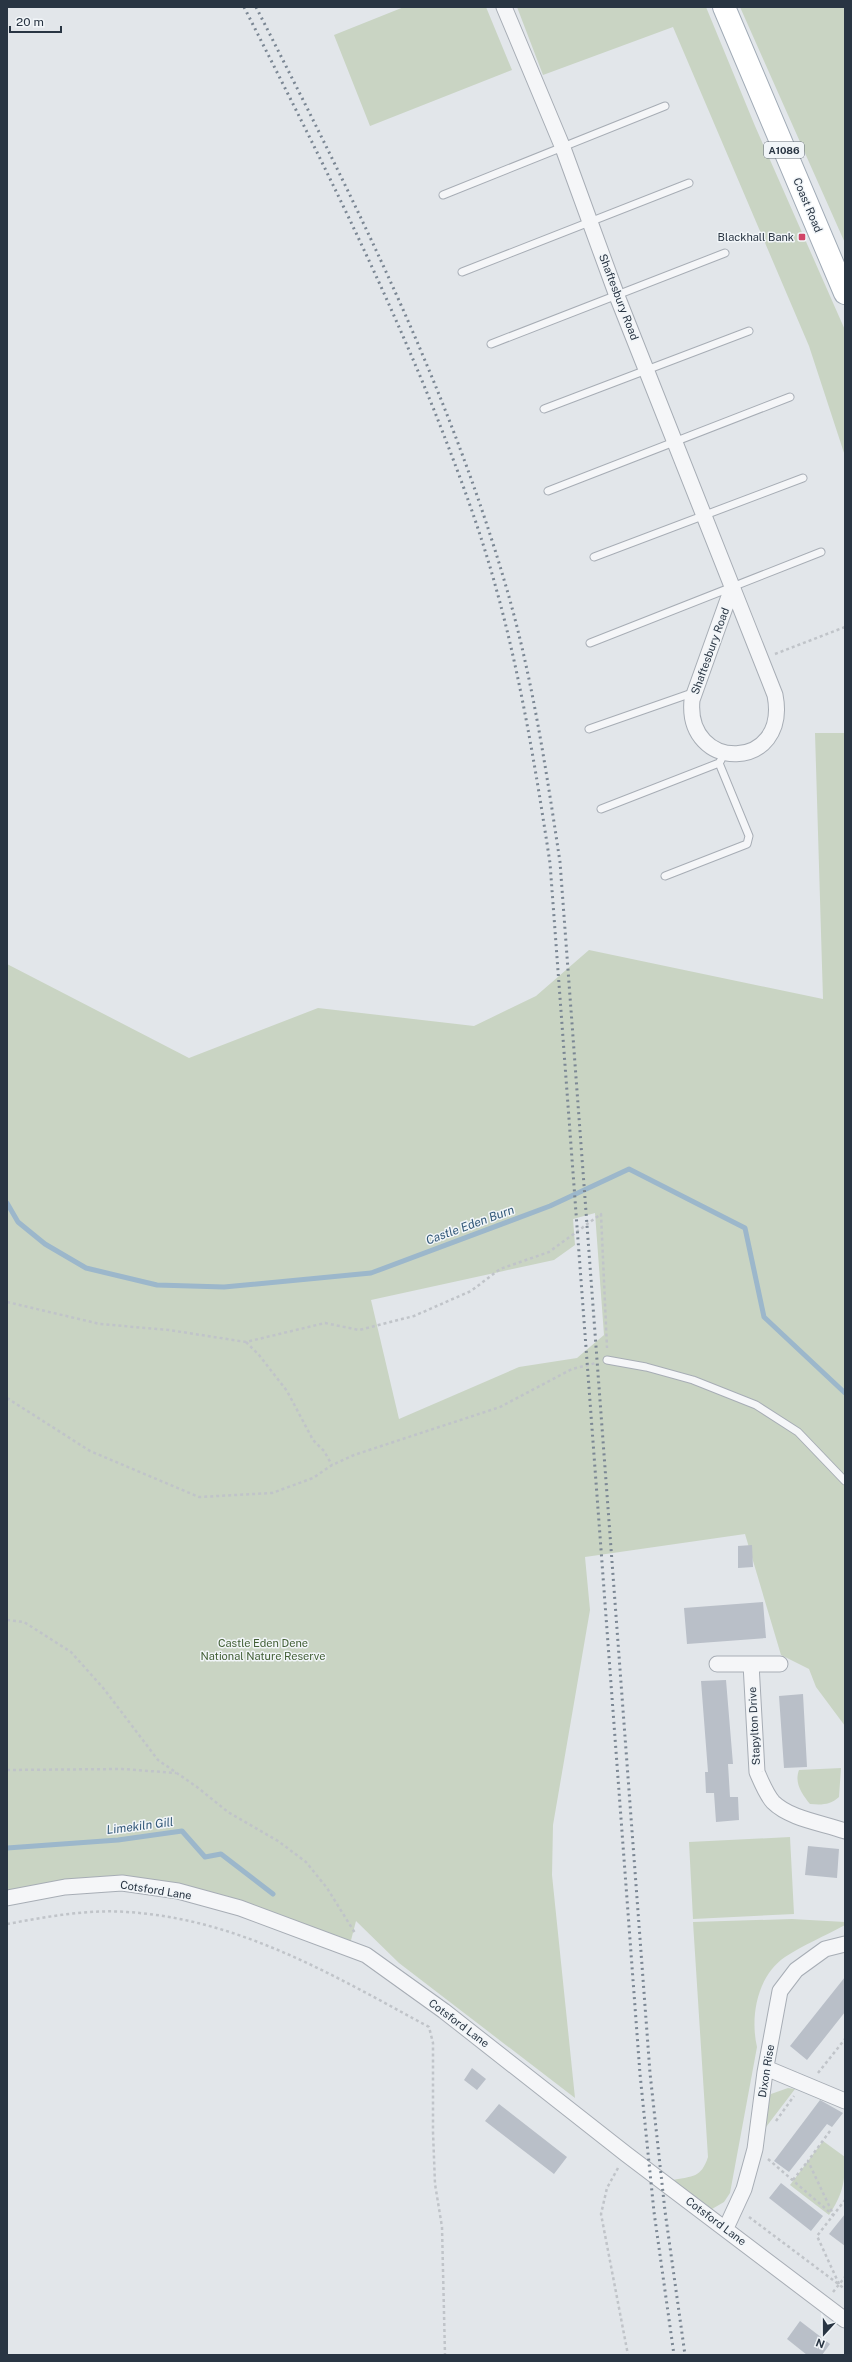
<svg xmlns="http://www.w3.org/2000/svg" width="852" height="2362" viewBox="0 0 852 2362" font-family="'Public Sans',sans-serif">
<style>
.green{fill:#c9d4c3;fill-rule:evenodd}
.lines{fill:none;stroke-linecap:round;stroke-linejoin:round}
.stream{stroke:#9cb7cb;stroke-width:5}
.building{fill:#b9bfc8}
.service-casing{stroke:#a7adb5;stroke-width:9}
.minor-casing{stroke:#a7adb5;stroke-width:17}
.primary-casing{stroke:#a1abb6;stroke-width:24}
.path{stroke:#c0c4c9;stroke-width:2.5;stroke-dasharray:3 3;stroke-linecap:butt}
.service{stroke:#f5f6f8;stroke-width:7}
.minor{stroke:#f5f6f8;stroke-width:15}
.primary{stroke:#fff;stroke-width:22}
.rail{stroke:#7b8794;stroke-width:3;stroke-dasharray:2 4;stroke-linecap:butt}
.poi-dot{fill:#d14567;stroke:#f1f5f8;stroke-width:1.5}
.labels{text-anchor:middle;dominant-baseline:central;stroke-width:3;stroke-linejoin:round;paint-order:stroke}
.shield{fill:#f1f5f8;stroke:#656f79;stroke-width:1}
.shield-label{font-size:10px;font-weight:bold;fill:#293543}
.street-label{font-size:11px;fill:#293543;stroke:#f1f5f8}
.poi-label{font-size:11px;fill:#293543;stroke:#f1f5f8;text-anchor:end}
.park-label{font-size:11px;fill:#425f36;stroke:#f1f5f8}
.water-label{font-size:12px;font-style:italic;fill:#325878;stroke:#f1f5f8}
</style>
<rect width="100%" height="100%" fill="#e2e6ea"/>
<path class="green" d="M404 7H486L512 70 370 126 334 35Z
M517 7H706L755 126 845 330V456L809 346 673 27 543 75Z
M740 7H845V243Z
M815 733H845V1726L816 1687 809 1669 781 1655 745 1534 585 1557 590 1610 553 1825 552 1875 575 2098 399 1963 356 1921 349 1948 289 1925 122 1883 7 1898V964L189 1058 318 1008 474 1026 536 996 589 950 823 999ZM595 1213 604 1335 577 1358 519 1367 399 1419 371 1300 554 1260 575 1245 573 1219Z
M841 1768 839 1797C830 1805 822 1805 810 1804 802 1794 794 1783 799 1770Z
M790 1837 794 1914 693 1919 689 1842Z
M792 1919 845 1922V1925C825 1936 803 1945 785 1957 757 1976 750 2017 757 2047L730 2193 724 2202 712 2209 673 2180C693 2176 701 2178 708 2157L693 1922Z
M788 2088 795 2089 760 2135 764 2105 771 2094Z
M823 2141 845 2157C845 2182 843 2194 829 2215L790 2185Z"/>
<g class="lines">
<path class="stream" d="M7 1203 18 1222 45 1244 86 1268 157 1285 224 1287 371 1273 550 1206 629 1169 745 1228 764 1317 845 1393
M7 1848 118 1840 182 1831 205 1857 221 1854 273 1894"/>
</g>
<path class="building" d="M752 1545 753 1567 738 1568V1546Z
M763 1602 766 1638 687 1644 684 1608Z
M726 1680 733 1764H728L730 1797H738L739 1820 716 1822 714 1793H706L705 1772H708L701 1681Z
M803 1694 807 1767 784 1768 779 1696Z
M808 1846 839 1849 837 1878 805 1875Z
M845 1977V2012L807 2060 790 2046Z
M472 2068 486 2079 477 2090 464 2080Z
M820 2100 843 2113 832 2127 827 2124 789 2172 774 2161Z
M499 2104 567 2157 554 2174 485 2121Z
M781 2183 823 2216 811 2231 769 2198Z
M845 2214V2246L829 2234Z
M800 2321 830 2344 822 2355H807L787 2339Z"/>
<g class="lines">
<defs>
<path id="service" d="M443 195 665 106
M462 272 689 183
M491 344 725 253
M544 409 749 331
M548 491 790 397
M594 557 803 478
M590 643 821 552
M589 729 695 692
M601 809 719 763 721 760
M665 876 747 844 749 836 719 763
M607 1360 646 1367 693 1380 756 1405 798 1432 845 1481"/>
<path id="minor" d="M504 7 563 148 617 296 775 695C790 772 685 773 692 700L732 588
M717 1664H780
M751 1664 757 1772C761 1781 766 1794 773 1802 790 1819 823 1823 845 1831
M7 1898 65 1887 122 1883 178 1891 240 1908 366 1955 444 2011 626 2154 845 2320
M766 2068 845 2101
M726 2228 744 2189 755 2149 765 2072 780 1991 796 1970 825 1949 845 1944"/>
<path id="primary" d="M724 7 845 293"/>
</defs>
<use href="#service" class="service-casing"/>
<use href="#minor" class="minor-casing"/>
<use href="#primary" class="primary-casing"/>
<path class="path" d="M775 654 845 627
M7 1302 100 1324 169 1330 246 1342 325 1323 359 1330 414 1316 471 1291 500 1269 549 1252 601 1214 607 1348
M246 1342 259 1355 287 1391 313 1440 324 1451 332 1465
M7 1398 90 1451 199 1497 272 1493 313 1478 332 1465 354 1455 500 1407 572 1369 596 1363
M7 1620 24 1622 71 1652 104 1689 158 1760 197 1787 228 1812 278 1841 306 1862 327 1888 355 1933
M7 1770 122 1769 176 1773
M7 1924C46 1917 87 1909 127 1912 239 1919 333 1975 429 2027L433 2043V2132L435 2184 442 2227 445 2355
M818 2073 845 2039
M776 2121 794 2096
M830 2131 808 2161 833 2214
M768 2159 833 2215
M618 2168 607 2188 601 2214 628 2355
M793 2180 808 2161
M749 2217 845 2289
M839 2284 817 2236 845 2200
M833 2292 845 2277"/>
<use href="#service" class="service"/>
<use href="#minor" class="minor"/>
<use href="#primary" class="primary"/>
<path class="rail" d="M244 7C312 141 380 275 436 415 458 471 480 529 496 588 521 678 536 771 550 863L640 2074 654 2212 674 2355
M256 7C351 194 446 381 505 583 532 674 546 769 560 862L650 2073 665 2211 685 2355"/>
</g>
<rect class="poi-dot" x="798" y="233" width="8" height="8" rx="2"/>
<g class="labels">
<rect class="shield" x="764" y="142" width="40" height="16" rx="3"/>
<g class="shield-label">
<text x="784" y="150">A1086</text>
</g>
<g class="street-label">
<text transform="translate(808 205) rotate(67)">Coast Road</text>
<text transform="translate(619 297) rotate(69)">Shaftesbury Road</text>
<text transform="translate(710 651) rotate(-70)">Shaftesbury Road</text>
<text transform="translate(754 1726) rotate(-93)">Stapylton Drive</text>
<text transform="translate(156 1890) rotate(9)">Cotsford Lane</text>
<text transform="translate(459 2023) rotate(37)">Cotsford Lane</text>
<text transform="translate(766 2071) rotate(-81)">Dixon Rise</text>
<text transform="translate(716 2221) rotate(37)">Cotsford Lane</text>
</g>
<g class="poi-label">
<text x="794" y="237">Blackhall Bank</text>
</g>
<g class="park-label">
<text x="263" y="1643">Castle Eden Dene<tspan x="263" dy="13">National Nature Reserve</tspan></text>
</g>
<g class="water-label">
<text transform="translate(470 1225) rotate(-20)">Castle Eden Burn</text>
<text transform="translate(140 1826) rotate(-7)">Limekiln Gill</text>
</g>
</g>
<rect width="852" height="2362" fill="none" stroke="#293543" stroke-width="16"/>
<g transform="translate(824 2334) rotate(201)" stroke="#f1f5f8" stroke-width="3" paint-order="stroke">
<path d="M0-3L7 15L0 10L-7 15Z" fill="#293543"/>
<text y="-6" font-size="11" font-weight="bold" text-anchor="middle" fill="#293543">N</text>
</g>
<path d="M10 26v6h51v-6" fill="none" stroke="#293543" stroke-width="2"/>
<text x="16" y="26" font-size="12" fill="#293543" stroke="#f1f5f8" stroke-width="3" paint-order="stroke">20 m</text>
</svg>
